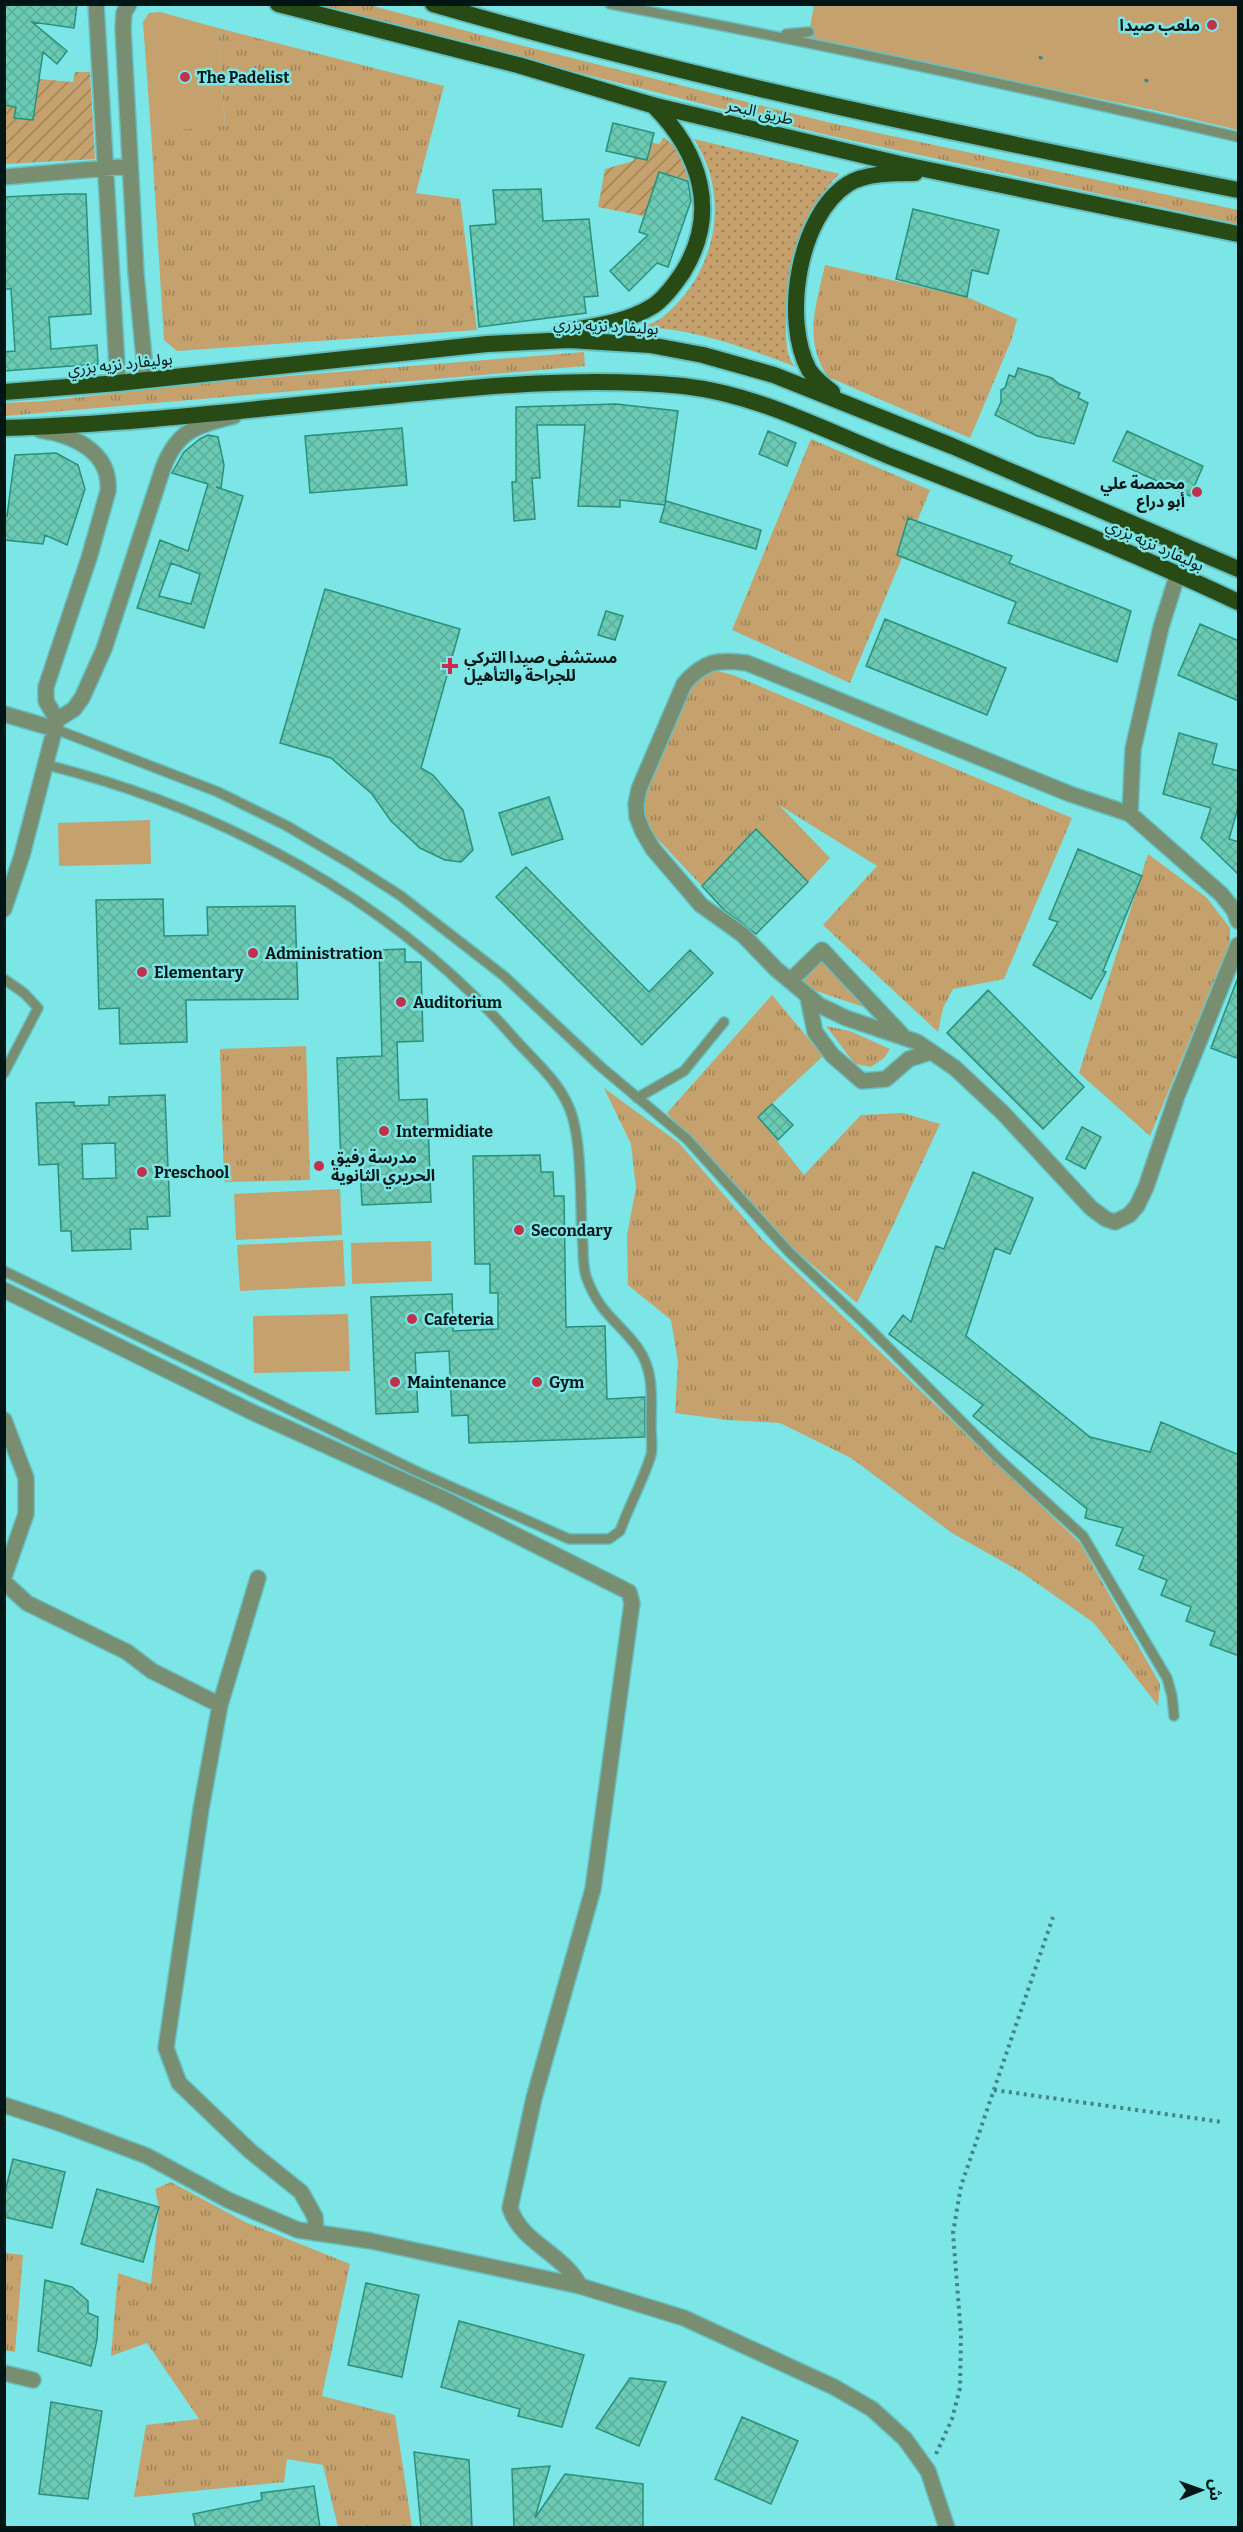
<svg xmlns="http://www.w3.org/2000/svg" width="1243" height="2532" viewBox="0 0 1243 2532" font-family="Bitter,'Noto Sans Arabic',serif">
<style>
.grass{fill:url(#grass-tufts)}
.park{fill:url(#park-dots)}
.garden{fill:url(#garden-furrows)}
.pitch{fill:#c5a16d}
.building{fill:url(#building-cross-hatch);stroke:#29907b;stroke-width:1.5;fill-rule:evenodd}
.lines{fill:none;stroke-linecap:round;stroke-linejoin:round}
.service-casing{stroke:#66c0c0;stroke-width:12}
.minor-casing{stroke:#66c0c0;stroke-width:18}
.tertiary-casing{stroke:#66c0c0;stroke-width:18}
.trunk-casing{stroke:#66c0c0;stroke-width:20}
.path{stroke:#428484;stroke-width:4;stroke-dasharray:3 4.5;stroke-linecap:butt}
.service{stroke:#798e70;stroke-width:9}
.minor{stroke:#798e70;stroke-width:15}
.tertiary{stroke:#798e70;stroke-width:15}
.trunk{stroke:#284a15;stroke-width:16}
.poi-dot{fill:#c1314a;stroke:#7ce5e6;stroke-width:2}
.labels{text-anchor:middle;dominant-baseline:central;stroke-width:5;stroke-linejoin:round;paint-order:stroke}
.poi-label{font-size:16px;font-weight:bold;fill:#001515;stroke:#7ce5e6;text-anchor:start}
.street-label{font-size:16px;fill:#001515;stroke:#7ce5e6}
</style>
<defs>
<pattern id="grass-tufts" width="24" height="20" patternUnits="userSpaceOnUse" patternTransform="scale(1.5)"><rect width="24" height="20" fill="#c5a16d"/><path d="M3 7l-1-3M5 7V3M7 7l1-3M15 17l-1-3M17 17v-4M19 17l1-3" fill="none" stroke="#9e8258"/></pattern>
<pattern id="park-dots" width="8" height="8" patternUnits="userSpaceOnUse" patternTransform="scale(1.5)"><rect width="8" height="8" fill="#c5a16d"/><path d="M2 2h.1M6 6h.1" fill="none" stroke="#9e8258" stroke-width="1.8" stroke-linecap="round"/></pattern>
<pattern id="garden-furrows" width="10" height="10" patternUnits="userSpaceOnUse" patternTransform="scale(1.5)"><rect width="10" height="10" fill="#c5a16d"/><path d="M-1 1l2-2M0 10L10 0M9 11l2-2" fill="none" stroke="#9e8258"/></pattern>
<pattern id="building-cross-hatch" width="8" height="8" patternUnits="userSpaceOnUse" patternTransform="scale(1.5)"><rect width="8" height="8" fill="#6acab3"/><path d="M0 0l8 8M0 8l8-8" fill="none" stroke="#5aad99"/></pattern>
</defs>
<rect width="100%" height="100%" fill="#7ce5e6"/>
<path class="grass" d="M309 5H369L508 42 827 122 1238 210V224L827 135Z
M218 28 444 86 416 193 460 199 477 330 177 351 164 340 151 132 225 125Z
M825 265 967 297 1017 319 1011 341 970 438 828 377C803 341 816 305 825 265Z
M584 352 585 366 5 416V403L45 401 227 381Z
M811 439 930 490 850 683 732 630Z
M714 670 733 675 1072 818 1004 979 953 989 943 1008 938 1032 823 925 877 866 779 805 702 886 652 833 644 813V793L690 687Z
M1148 854 1207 898 1230 928V942L1150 1136 1079 1073Z
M824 962 872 1010 805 987 803 979 820 963Z
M772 995 823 1056 758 1117 804 1175 861 1115 903 1113 940 1124 857 1303 782 1239 667 1113Z
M826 1026 850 1031 890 1049 884 1058 871 1067 855 1064Z
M306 1046 310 1180 224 1182 220 1049Z
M604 1088 679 1143 763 1240 1080 1543 1160 1684 1158 1706 1094 1623 1021 1572 952 1533 851 1458 780 1423 728 1420 675 1413 678 1362 671 1320 628 1285 627 1235 636 1188 631 1144Z
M171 2182 245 2222 350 2264 322 2396 395 2415 412 2527H338L323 2465 287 2459 284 2482 134 2497 146 2425 199 2419 147 2343 111 2356 118 2273 151 2284 159 2207 155 2189Z
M5 2253 23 2255 15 2352 5 2350Z"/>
<path class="park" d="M694 139 840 174C833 179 830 185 825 191 794 231 785 278 786 327 786 340 786 359 796 367 747 348 695 329 643 327 649 324 658 321 663 317 716 273 732 198 694 139Z"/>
<path class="garden" d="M75 72H90L95 159 5 164V106L16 107 15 118 33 120 39 79 73 82Z
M664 137 677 149 697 182 659 172 644 216 598 207 605 169 633 161 638 140 659 144Z"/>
<path class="pitch" d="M814 5H1238V130L1158 111 808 39Z
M160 12 218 28 225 126 151 132 143 22 149 13Z
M779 805 830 858 808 882 756 829Z
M150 820 151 864 59 866 58 823Z
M340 1189 342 1235 236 1240 234 1194Z
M343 1240 345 1286 240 1291 237 1245Z
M431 1241 432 1281 352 1284 351 1243Z
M348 1314 350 1371 254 1373 253 1316Z"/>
<path class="building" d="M4 4H77L74 28 32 22 67 51 57 64 43 52 33 120 14 118 16 107 4 105Z
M613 123 654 133 647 160 606 151Z
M659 172 688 181 691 201 668 267 657 263 629 291 610 271 648 235 639 232Z
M541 189 543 221 589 219 598 296 584 297 586 313 479 327 470 226 496 224 493 190Z
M66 194H86L91 314 49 317 51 349 97 345 98 364 4 371V352L15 351 11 289H4V197Z
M913 209 999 230 988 274 972 270 967 297 896 279Z
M1018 368 1052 378 1059 384 1080 393 1078 398 1088 403 1074 444 1037 436 995 415 1001 402V390L1005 388 1009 375 1015 377Z
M616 404 678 411 665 504 666 501 761 530 756 549 660 522 665 505 620 500V507L578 506 585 425H537L540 478H532L535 519 514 521 512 482H516V407Z
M402 428 407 485 310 493 305 436Z
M768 431 796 443 787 466 759 454Z
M1127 431 1203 466 1190 496 1113 461Z
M208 435 218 437 224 465 221 488 216 487 243 496 204 628 137 608 160 540 188 551 208 484 172 473 184 452 200 439ZM171 563 200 574 191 604 159 596Z
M56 453 78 465 85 489 67 545 45 535 43 544 4 540V516H7L15 455Z
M908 518 1012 556 1009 563 1131 611 1117 662 1008 623 1016 602 897 555Z
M325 589 460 629 421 768 433 775 463 810 473 850 461 862 445 860 420 848 391 821 372 794 331 758 280 743Z
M606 611 623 616 615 640 598 635Z
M885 619 1006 668 987 715 866 666Z
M1200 624 1239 641V701L1178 675Z
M1179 733 1217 744 1212 764 1239 771V804L1229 839 1239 842V875L1201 838 1211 808 1163 794Z
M549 797 563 839 512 855 499 813Z
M756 829 808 882 756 934 724 910 702 886Z
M1078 849 1142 876 1103 971 1106 972 1091 999 1033 965 1058 922 1049 919Z
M526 867 649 992 690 950 713 973 642 1045 496 897Z
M163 899 164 936 208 935 207 907 295 906 298 999 186 1000 187 1042 120 1044 119 1008 99 1009 96 900Z
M405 949V962H421L423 1041 397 1042 399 1100 427 1099 431 1202 362 1205 360 1163 341 1164 337 1058 382 1056 379 950Z
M1237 980H1239V1059L1211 1048Z
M988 990 1084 1087 1043 1129 947 1033Z
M165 1095 170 1216 147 1217 148 1229H130L131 1249 72 1251 71 1231H61L58 1164 39 1165 36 1103 74 1102V1106L109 1105V1097ZM115 1143 116 1178 83 1179 82 1144Z
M772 1104 793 1125 778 1140 758 1117Z
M1082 1127 1101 1137 1085 1169 1066 1159Z
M540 1155 541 1172H553L554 1196H564L566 1327 605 1326 607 1399 645 1397V1437L469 1443 468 1415 452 1416 449 1351 415 1353 418 1412 376 1414 371 1297 452 1294 453 1331 498 1329V1293H490V1264H475L473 1156Z
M973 1172 1033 1198 1010 1254 995 1248 966 1336 1090 1437 1150 1452 1161 1422 1239 1455V1656L1210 1645 1215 1632 1186 1621 1191 1607 1161 1595 1167 1580 1139 1569 1144 1556 1116 1545 1123 1528 1085 1518 1087 1509 973 1416 983 1405 889 1334 903 1315 911 1322 936 1246 944 1249Z
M13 2159 65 2172 52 2228 4 2217V2196Z
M97 2189 159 2207 143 2262 81 2244Z
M45 2280 72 2287 88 2301V2313L98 2317 97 2340 91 2366 38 2351Z
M366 2283 419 2295 402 2377 348 2365Z
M459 2321 584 2355 562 2427 518 2416 520 2409 441 2387Z
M630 2378 666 2382 639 2446 596 2428Z
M51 2402 102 2411 88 2499 39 2494Z
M742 2417 798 2441 771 2504 715 2479Z
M414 2452 469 2460 472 2528H421Z
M550 2466 535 2518 565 2474 643 2484V2528H514L512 2469Z
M314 2486 320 2528H196L193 2514 262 2500 261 2493Z"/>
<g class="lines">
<defs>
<path id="service" d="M610 4C821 44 1030 89 1238 137
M786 34 809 32
M55 729 218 792 287 826 348 862 401 896 504 976 601 1067 687 1139 789 1252 867 1326 998 1458 1083 1536 1167 1678 1172 1696 1174 1716
M4 979 24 993 38 1008 4 1073
M637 1098 684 1071 724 1022
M4 1271 418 1472 569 1539H609L620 1531C629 1506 643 1481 651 1455 653 1447 651 1436 651 1428 651 1400 655 1372 638 1348 618 1321 600 1314 587 1279 583 1269 583 1257 583 1246 579 1208 584 1139 568 1105 556 1078 532 1059 513 1037 393 900 222 809 47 765"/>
<path id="minor" d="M96 4 118 383
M129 4 124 13 123 28 136 273 146 380
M4 177 130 166
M4 714 55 729
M57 720 74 709 82 698 104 649 163 468C178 429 197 426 234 416
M1130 814 1133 749 1161 627 1178 573
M4 909 22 855 57 720 46 701V687L89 558 108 491C111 452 74 435 40 430
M1238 921 1234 910 1221 894 1130 814 1070 794 747 663C718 659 703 661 684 684L639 789 636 804 637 817 643 832 653 849 701 905 743 935 776 969 819 1005 846 1018 917 1042 955 1068 1003 1113 1091 1208 1106 1219 1115 1222 1129 1215 1137 1206 1146 1187 1177 1096 1238 945
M790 981 822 950 902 1035
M808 998 815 1032 832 1055 862 1081 886 1079 909 1059 931 1052
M4 1290 252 1412 440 1497 629 1592 632 1603 593 1889 534 2098 510 2208C521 2243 564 2254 580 2286
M4 1420 26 1478V1514L4 1577
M4 1582 27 1603 127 1652 152 1671 220 1705 201 1809 166 2048 179 2083 250 2151 301 2192 315 2217 316 2233
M220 1705 258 1578
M4 2373 33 2380"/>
<path id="tertiary" d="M4 2105 59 2123 147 2156 228 2200 298 2230 371 2241 580 2286 684 2318 834 2387 872 2409 905 2439 928 2471 947 2528"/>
<path id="trunk" d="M278 4 518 65 652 105 900 164 1238 234
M433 4C698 81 968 136 1238 190
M560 332C591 327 626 323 653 306 665 298 675 284 683 272 720 212 700 152 653 105
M4 392 118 383 487 344 569 340 650 345 703 355 774 375 952 446 1238 569
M832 392C824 386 815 379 809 370 782 320 798 216 848 184 865 173 895 173 915 173
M4 428C133 424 261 408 388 396 487 386 584 376 683 386 756 394 822 429 889 456 1007 502 1124 548 1238 602"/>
</defs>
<use href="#service" class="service-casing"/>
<use href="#minor" class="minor-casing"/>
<use href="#tertiary" class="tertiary-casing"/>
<use href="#trunk" class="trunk-casing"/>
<path class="path" d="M801 5V4
M1040 59 1042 55
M1146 82 1147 78
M994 2090 1222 2122
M936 2454 952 2419 960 2388 961 2335 953 2233 961 2186 1053 1917"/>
<use href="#service" class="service"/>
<use href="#minor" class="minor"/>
<use href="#tertiary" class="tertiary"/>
<use href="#trunk" class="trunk"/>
</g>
<g class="poi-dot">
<circle cx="1212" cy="25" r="6"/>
<circle cx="185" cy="77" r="6"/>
<circle cx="1197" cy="492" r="6"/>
<path d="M447 657h6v6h6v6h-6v6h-6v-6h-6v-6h6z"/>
<circle cx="253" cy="953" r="6"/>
<circle cx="142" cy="972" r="6"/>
<circle cx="401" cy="1002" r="6"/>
<circle cx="384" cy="1131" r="6"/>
<circle cx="319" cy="1166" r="6"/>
<circle cx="142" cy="1172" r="6"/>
<circle cx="519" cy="1230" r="6"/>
<circle cx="412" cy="1319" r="6"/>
<circle cx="395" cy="1382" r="6"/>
<circle cx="537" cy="1382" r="6"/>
</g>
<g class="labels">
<g class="poi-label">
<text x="1200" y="25" text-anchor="end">ملعب صيدا</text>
<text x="197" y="77">The Padelist</text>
<text x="1185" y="483" text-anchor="end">محمصة علي<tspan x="1185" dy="18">أبو دراع</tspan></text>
<text x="464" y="657">مستشفى صيدا التركي<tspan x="464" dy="18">للجراحة والتأهيل</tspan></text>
<text x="265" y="953">Administration</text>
<text x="154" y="972">Elementary</text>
<text x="413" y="1002">Auditorium</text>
<text x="396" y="1131">Intermidiate</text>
<text x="331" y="1157">مدرسة رفيق<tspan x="331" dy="18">الحريري الثانوية</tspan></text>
<text x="154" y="1172">Preschool</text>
<text x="531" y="1230">Secondary</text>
<text x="424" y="1319">Cafeteria</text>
<text x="407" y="1382">Maintenance</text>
<text x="549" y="1382">Gym</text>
</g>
<g class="street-label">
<text transform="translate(760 112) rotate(13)">طريق البحر</text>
<text transform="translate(606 326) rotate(3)">بوليفارد نزيه بزري</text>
<text transform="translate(120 364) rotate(-6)">بوليفارد نزيه بزري</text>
<text transform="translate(1155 545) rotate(24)">بوليفارد نزيه بزري</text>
</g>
</g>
<rect width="1243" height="2532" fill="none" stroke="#001515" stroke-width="12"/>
<g transform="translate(1201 2490) rotate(89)" stroke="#7ce5e6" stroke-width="4.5" paint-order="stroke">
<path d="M0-4.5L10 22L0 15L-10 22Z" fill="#001515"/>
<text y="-9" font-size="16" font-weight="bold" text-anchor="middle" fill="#001515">ش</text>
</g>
</svg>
